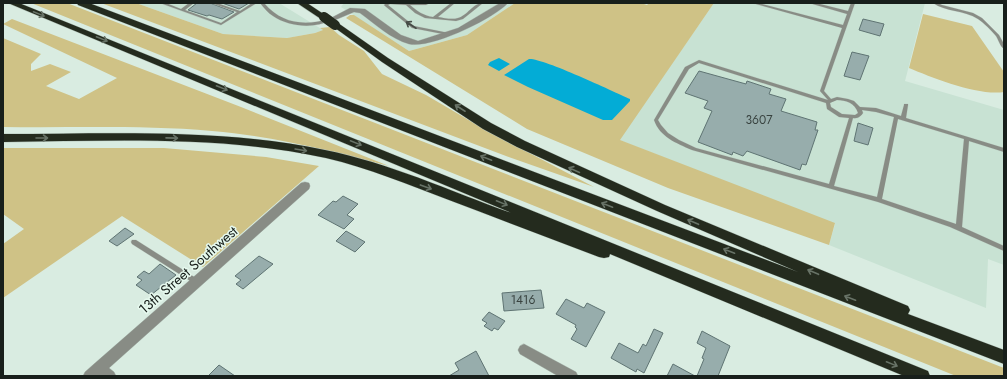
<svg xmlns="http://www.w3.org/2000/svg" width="1007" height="379" viewBox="0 0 1007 379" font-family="Jost,sans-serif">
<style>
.built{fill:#c8e2d3}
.green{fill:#cfc286}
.water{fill:#03acd6}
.building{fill:#97adac;stroke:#5f7473}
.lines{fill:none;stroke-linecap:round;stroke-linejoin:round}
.service-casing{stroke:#b6c7bd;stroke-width:0.5}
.minor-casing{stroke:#b6c7bd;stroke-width:1}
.motorway-casing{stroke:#b6c7bd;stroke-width:1}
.service{fill:#888c85;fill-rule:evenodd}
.minor{fill:#888c85;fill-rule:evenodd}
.motorway{fill:#242b1e;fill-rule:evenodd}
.motorway-bridge-casing{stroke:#b6c7bd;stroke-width:10;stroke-linecap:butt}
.motorway-bridge{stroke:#242b1e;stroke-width:10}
.oneway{stroke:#687367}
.oneway2{stroke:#454b45}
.labels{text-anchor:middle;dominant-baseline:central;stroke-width:3;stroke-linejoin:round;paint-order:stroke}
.number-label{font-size:12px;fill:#38423f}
.street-label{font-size:14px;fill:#181f1b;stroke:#e6f9ee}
</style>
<rect width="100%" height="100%" fill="#d9ece1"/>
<path class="built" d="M136 3H279L323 30 315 33 287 38 223 34Z
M344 3H515L467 35 409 51 341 7Z
M714 3H925L905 81 1004 110V265L988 259 986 308 829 245 835 224 619 140Z"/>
<path class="green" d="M31 3H67L1004 368V376H956Z
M101 3H136L223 34 287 38 315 33 323 30 320 28 330 27 339 35 364 51 382 74 426 95 484 129 594 187 506 156Z
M515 3H641L647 5 649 3H714L620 140 835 223 829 245 668 188 527 129 346 18 350 15H354L409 51 467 35Z
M923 14 972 26 1004 72V92C978 96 933 78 909 68Z
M12 19 241 107 389 166C331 151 272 136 212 131 143 125 72 128 3 127V38L41 54 31 64V71L50 64 71 72 46 86 79 99 117 78 3 24Z
M3 148H164L266 157 319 166 203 267 122 216 3 298V244L24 229 3 214Z"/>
<path class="water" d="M499 58 510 64 499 71 488 65 490 62Z
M529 59C543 58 612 91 630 99V101L612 120H603L528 87 504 75Z"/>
<path class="building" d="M197 3H210L234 12 222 19 209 15 207 16 188 10Z
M222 3H249L239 9Z
M863 19 884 24 880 36 859 30Z
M852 52 869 56 860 80 844 76Z
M699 71 746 84 747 81 771 89 769 94 786 99 781 111 817 122 815 130H818L806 165 802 164 800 170 747 151 743 156 733 152 732 155 698 142 712 111 704 108 708 101 685 93Z
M858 123 873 128 868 145 854 141Z
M343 196 358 204 347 215 354 219 344 229 318 215 333 201 336 202Z
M125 228 134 234 117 246 109 241Z
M346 231 365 242 355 252 336 241Z
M259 256 273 264 243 289 236 284 241 280 235 276Z
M160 264 176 275 151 295 136 285 142 280 137 277 144 271 149 274Z
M541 290 544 308 504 311 502 293Z
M566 299 584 308 587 303 605 312 586 347 571 339 577 329 575 327 576 325 556 314Z
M489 312 505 321 498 330 494 328 492 331 484 326 487 323 482 320Z
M654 329 663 333 644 373 637 369 636 372 611 358 619 343 638 353 643 344 646 346Z
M702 331 730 346 718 376H697L704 359 702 358 706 348 697 343Z
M476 351 489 376H449L459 370 455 363Z
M673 364 695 376H667Z
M219 365 235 376H208Z"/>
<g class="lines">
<defs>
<path id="service" d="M160 3H166L181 9 189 3H194L185 10 221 23 237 12 211 3H217L240 11 252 3H257L221 25Z
M260 3H264C282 24 304 26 329 19L331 20C315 29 289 27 273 16 268 13 264 8 260 3Z
M386 3H430L426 5H410C417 11 424 16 433 17L451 3H455L438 17C444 18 452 20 458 18 467 16 473 3 483 3L463 19 456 21 425 18 415 13 406 5 390 4 388 5 414 26 449 33V35H448L412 28 385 6 384 5Z
M752 3H758L843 25 847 14 809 3H816L848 11 851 3H855L824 91 831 99 837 97 848 99 854 101 860 107 876 108 901 116 904 105V104H908V105L906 118 1004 148V152L969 141 962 227 1004 246V251L950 227 878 202 692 150C676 143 660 137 654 120L685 67 699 60 828 100 820 91 842 28ZM699 63 826 103 827 109 839 117 849 118 829 184 696 148 679 140 668 133 661 125 658 120 689 69ZM837 100C846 100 855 103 858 113L855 115 842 114 831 107 830 103ZM862 110 876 112 894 117 877 197 834 186 853 118C858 119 861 116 863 113ZM898 119 964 139 956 224 882 199Z
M933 3H938L942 5 973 13 982 18 999 35 1004 44V49C1000 46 999 41 996 36 992 31 983 22 978 19 964 10 946 12 933 3Z
M132 240H136L199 280 200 282 199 284 197 285 195 284 132 244 131 242Z"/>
<path id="minor" d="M500 3H508C493 19 431 49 409 44 391 39 375 24 360 13L354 12 335 20 331 18 350 8 365 9 401 35 418 41 458 28Z
M305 182 309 183 310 186 309 189 109 368 114 372 116 376H83L85 372 94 364 301 183Z
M524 344 576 372 578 376H558L520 354 518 350 520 346Z"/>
<path id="motorway" d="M8 3H19L928 371 930 376H904L610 254 609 257 604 258 599 257C549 238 499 219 449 200 409 185 369 168 326 158 221 135 110 141 3 142V134C110 134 220 128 325 150 390 163 452 192 514 214Z
M77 3H89L798 272 657 211 517 147 483 129 382 62 331 25 332 23H338L388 58 491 123 525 141 665 205 908 306 910 310 908 314 1004 350V364L78 5Z
M297 3H307L328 17 327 19H321Z"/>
</defs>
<use href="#service" class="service-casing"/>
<use href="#minor" class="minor-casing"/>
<use href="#motorway" class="motorway-casing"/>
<use href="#service" class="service"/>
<use href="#minor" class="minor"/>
<use href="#motorway" class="motorway"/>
<defs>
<path id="motorway-bridge" d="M324 17 335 25"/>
</defs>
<use href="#motorway-bridge" class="motorway-bridge-casing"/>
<use href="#motorway-bridge" class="motorway-bridge"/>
</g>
<defs><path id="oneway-shaft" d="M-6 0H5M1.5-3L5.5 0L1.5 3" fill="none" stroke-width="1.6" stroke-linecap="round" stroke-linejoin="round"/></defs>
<g class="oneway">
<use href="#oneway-shaft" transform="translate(39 14) rotate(22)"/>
<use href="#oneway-shaft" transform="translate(102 39) rotate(22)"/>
<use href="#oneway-shaft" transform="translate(222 88) rotate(22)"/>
<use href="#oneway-shaft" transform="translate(460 108) rotate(-147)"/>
<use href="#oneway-shaft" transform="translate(42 138)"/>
<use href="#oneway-shaft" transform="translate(172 138) rotate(1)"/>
<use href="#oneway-shaft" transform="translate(356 143) rotate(22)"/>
<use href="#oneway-shaft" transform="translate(301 150) rotate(9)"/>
<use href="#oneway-shaft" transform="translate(486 158) rotate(-159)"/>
<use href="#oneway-shaft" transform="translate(574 170) rotate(-156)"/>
<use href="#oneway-shaft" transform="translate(426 187) rotate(20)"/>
<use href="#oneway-shaft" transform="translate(502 203) rotate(22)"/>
<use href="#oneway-shaft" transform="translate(607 205) rotate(-159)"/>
<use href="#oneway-shaft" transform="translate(693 222) rotate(-157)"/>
<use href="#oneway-shaft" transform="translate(729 251) rotate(-159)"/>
<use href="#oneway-shaft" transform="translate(813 272) rotate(-157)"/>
<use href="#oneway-shaft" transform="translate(850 298) rotate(-159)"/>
<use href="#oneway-shaft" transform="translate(892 364) rotate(22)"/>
</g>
<use class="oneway2" href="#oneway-shaft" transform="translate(411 25) rotate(-147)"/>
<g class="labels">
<g class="number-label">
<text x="759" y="120">3607</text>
<text x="523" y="300">1416</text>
</g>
<g class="street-label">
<text transform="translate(188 270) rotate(-41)">13th Street Southwest</text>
</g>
</g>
<rect width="1007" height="379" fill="none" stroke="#181f1b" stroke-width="8"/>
</svg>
